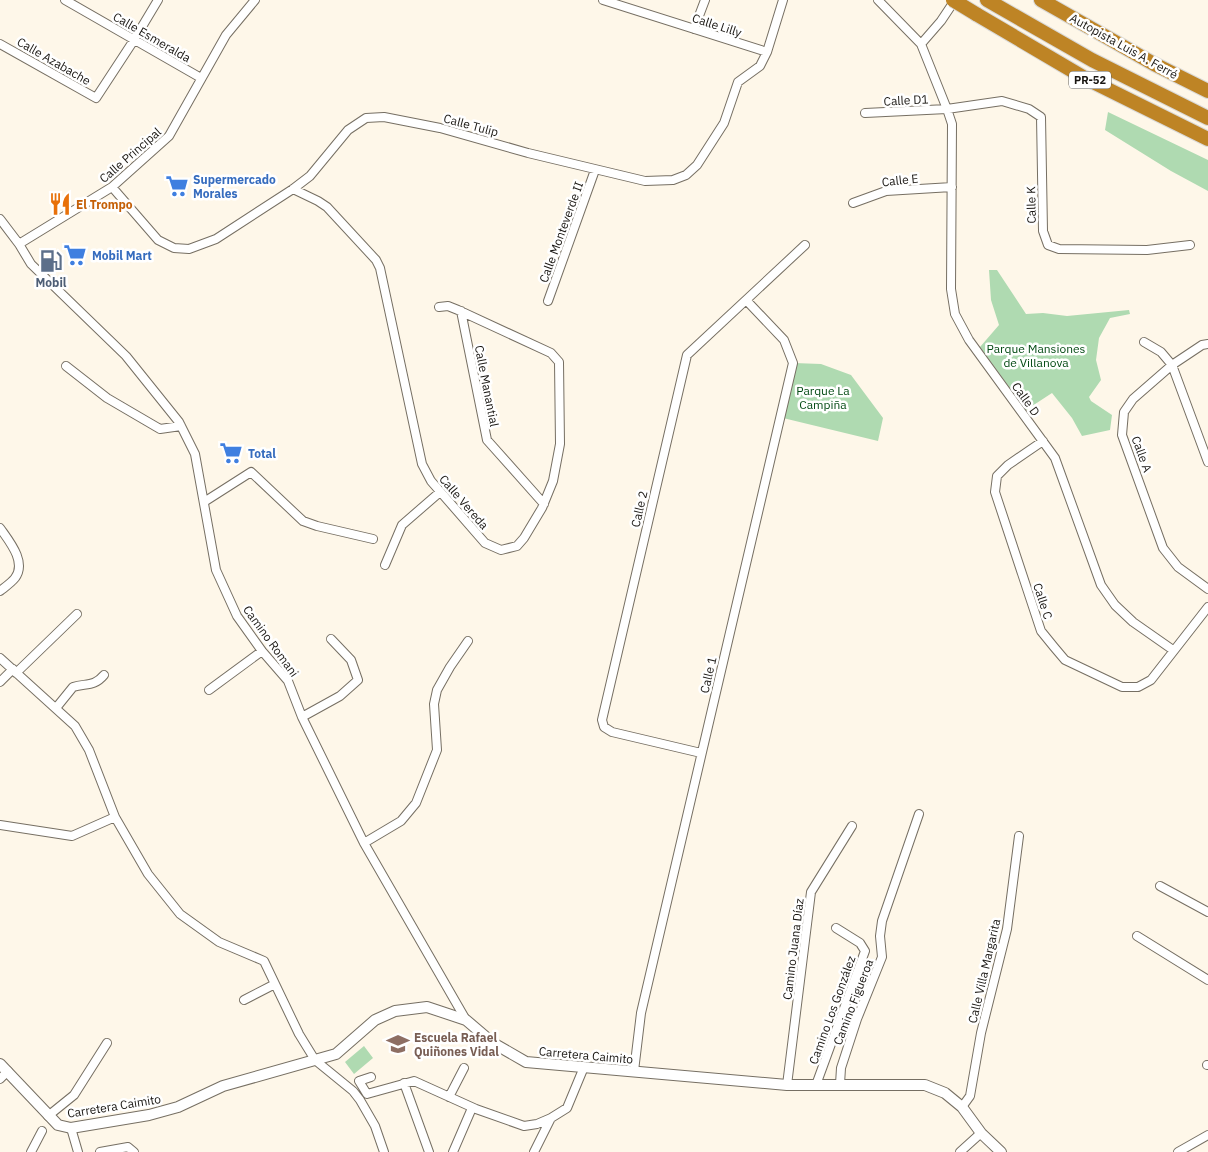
<svg xmlns="http://www.w3.org/2000/svg" width="1208" height="1152" viewBox="0 0 1208 1152" font-family="'IBM Plex Sans',sans-serif">
<style>
.green{fill:#afdab1}
.lines{fill:none;stroke-linecap:round;stroke-linejoin:round}
.street-casing{stroke:#766f63;stroke-width:10}
.secondary-casing{stroke:#766f63;stroke-width:12}
.highway-casing{stroke:#dadad9;stroke-width:16}
.street{stroke:#fff;stroke-width:8}
.secondary{stroke:#fff;stroke-width:10}
.highway{stroke:#be8425;stroke-width:14}
.highway-bridge-casing{stroke:#dadad9;stroke-width:16;stroke-linecap:butt}
.highway-bridge{stroke:#be8425;stroke-width:14}
.labels{text-anchor:middle;dominant-baseline:central;stroke-width:5;stroke-linejoin:round;paint-order:stroke}
.shield{fill:#fff;stroke:#5e5c59;stroke-width:1}
.shield-label{font-size:11px;font-weight:bold;fill:#191612}
.street-label{font-size:12px;fill:#191612;stroke:#fff}
.shop-label{font-size:12px;font-weight:bold;fill:#366cbe;stroke:#fff;text-anchor:start}
.food-label{font-size:12px;font-weight:bold;fill:#c56008;stroke:#fff;text-anchor:start}
.service-label{font-size:12px;font-weight:bold;fill:#4e5e75;stroke:#fff}
.park-label{font-size:12px;fill:#034a13;stroke:#fff}
.education-label{font-size:12px;font-weight:bold;fill:#785e54;stroke:#fff;text-anchor:start}
</style>
<rect width="100%" height="100%" fill="#fef7e9"/>
<path class="green" d="M1108 112 1208 160V191L1171 171 1105 130Z
M989 270H997L1026 314 1043 313 1067 316 1129 310 1130 314 1110 318 1099 338 1096 360 1101 380 1089 397 1091 401 1112 415 1110 430 1082 436 1072 418 1052 393 1026 410 980 347 999 325 991 300Z
M794 363 821 364 851 375 883 418 878 441 783 418Z
M364 1046 373 1058 354 1074 345 1062Z"/>
<g class="lines">
<defs>
<path id="street" d="M65 0 201 78
M603 0 767 52
M878 0 921 44 947 109 952 124 951 289 955 314 969 340 1055 458 1101 585 1115 605 1133 622 1173 650
M694 29 705 0
M0 44 96 98 134 40 158 0
M921 44 941 21 955 0
M865 113 947 109 1002 101 1029 109 1041 117 1043 231 1048 245 1059 249 1147 250 1190 245
M112 187 158 240 174 248 189 249 216 239 293 189 310 176 348 130 366 118 384 117 440 128 528 153 645 181 673 180 686 175 697 165 724 123 738 82 760 66 767 52 783 0
M293 189 318 201 327 207 376 260 380 268 422 464 431 481 485 543 501 550 517 546 524 538 542 508 553 481 560 444 559 362 551 353 458 310 448 306 439 307
M853 203 886 191 952 187
M0 219 19 244 31 264 126 356 179 422 195 454 216 570 237 616 262 651 288 681 302 717 364 843 466 1020
M19 244 112 187 169 136 226 35 255 0
M548 301 595 170
M461 311 487 440 544 504
M1144 342 1161 352 1172 365 1208 462
M1208 344 1202 345 1172 365 1133 399 1124 412 1122 435 1163 548 1178 567 1208 589
M66 366 107 398 160 429 181 426
M1043 441 1008 465 997 476 995 492 1041 631 1054 647 1065 660 1122 687H1138L1151 680 1208 607
M204 502 251 472 303 521 317 526 373 539
M0 528C9 541 27 562 15 578 11 583 5 587 0 591
M385 565 402 525 440 492
M0 658 75 726 89 750 115 817 148 874 180 914 219 942 264 961 299 1034 315 1060 353 1091 360 1100 375 1126 384 1152
M16 673 77 614
M0 682 13 669
M209 690 262 651
M56 708 73 687C86 683 94 687 104 675
M302 717 340 696 358 680 351 660 331 639
M701 753 612 732 604 727 602 720 687 355 805 245
M0 825 72 836 115 817
M364 843 401 821 416 803 437 750 434 704 437 690 450 667 468 641
M1160 886 1208 912
M1137 936 1208 980
M244 1000 275 984
M1207 1065H1208
M634 1071 641 1013 793 363 784 340 746 300
M371 1077 359 1081 367 1094 414 1081 476 1109 524 1126 537 1124 551 1118
M0 1079 8 1071
M404 1083 429 1152
M840 1084 841 1068 857 1019 882 957 880 936 882 921 919 814
M787 1085 811 892 852 826
M816 1085 865 951 860 943 836 928
M449 1097 464 1068
M962 1107 970 1096 981 1033 1007 929 1019 836
M48 1116 74 1095 107 1043
M71 1128 78 1152
M31 1152 42 1131
M100 1152 128 1147 134 1152
M453 1152 472 1108
M534 1152 551 1118 567 1108 584 1067
M960 1152 981 1133
M1178 1152 1208 1135"/>
<path id="secondary" d="M0 1064 58 1125 71 1128 149 1115 178 1107 223 1086 336 1054 375 1020 395 1011 427 1007 466 1020 493 1043 526 1062 787 1085H925L945 1093 962 1107 981 1133 1001 1152"/>
<path id="highway" d="M987 0 1092 60 1208 118
M1041 0 1154 64 1208 91
M976 14 1083 77 1208 139"/>
</defs>
<use href="#street" class="street-casing"/>
<use href="#secondary" class="secondary-casing"/>
<use href="#highway" class="highway-casing"/>
<use href="#street" class="street"/>
<use href="#secondary" class="secondary"/>
<use href="#highway" class="highway"/>
<defs>
<path id="highway-bridge" d="M953 0 976 14"/>
</defs>
<use href="#highway-bridge" class="highway-bridge-casing"/>
<use href="#highway-bridge" class="highway-bridge"/>
</g>
<defs>
<symbol id="supermarket-bare" viewBox="-9 -9 18 18"><path d="M-6-5.5h2.5l.6 2H6L4.5 2H-2.5L-4.4-4H-6ZM-1.5 3.2a1.3 1.3 0 1 0 .1 0ZM3 3.2a1.3 1.3 0 1 0 .1 0Z" fill="#3f7fe0" stroke="#fff" stroke-width="2.5" paint-order="stroke"/></symbol>
<symbol id="restaurant-bare" viewBox="-9 -9 18 18"><path d="M-5-6h1v4h1v-4h1v4h1v-4h1v5L-1.5 .5V6h-2V.5L-5-1ZM5-6V6H3V1.5H1.5Q1.5-4 5-6Z" fill="#e8710a" stroke="#fff" stroke-width="2.5" paint-order="stroke"/></symbol>
<symbol id="fuel-bare" viewBox="-9 -9 18 18"><path d="M-5.5-6h7V0h2V4h1.3V-2.5L3-4.5l.8-.8L6-3V5H2.5V1h-1V6h-7ZM-4.2-4.7v3.2H.2V-4.7Z" fill="#5c6f8a" stroke="#fff" stroke-width="2.5" paint-order="stroke"/></symbol>
<symbol id="school-bare" viewBox="-9 -9 18 18"><path d="M0-5L7-2L0 1L-7-2ZM-4 1L0 2.5L4 1V4Q0 6-4 4Z" fill="#8d6e63" stroke="#fff" stroke-width="2.5" paint-order="stroke"/></symbol>
</defs>
<g fill-rule="evenodd">
<use href="#supermarket-bare" x="161" y="170" width="32" height="32"/>
<use href="#restaurant-bare" x="44" y="188" width="32" height="32"/>
<use href="#supermarket-bare" x="59" y="239" width="32" height="32"/>
<use href="#fuel-bare" x="35" y="245" width="32" height="32"/>
<use href="#supermarket-bare" x="215" y="437" width="32" height="32"/>
<use href="#school-bare" x="382" y="1028" width="32" height="32"/>
</g>
<g class="labels">
<rect class="shield" x="1069" y="71.5" width="42" height="17" rx="4"/>
<g class="shield-label">
<text x="1090" y="80">PR-52</text>
</g>
<g class="street-label">
<text transform="translate(717 25) rotate(18)">Calle Lilly</text>
<text transform="translate(152 37) rotate(30)">Calle Esmeralda</text>
<text transform="translate(1124 46) rotate(29)">Autopista Luis A. Ferré</text>
<text transform="translate(54 61) rotate(30)">Calle Azabache</text>
<text transform="translate(906 100) rotate(-3)">Calle D1</text>
<text transform="translate(471 125) rotate(15)">Calle Tulip</text>
<text transform="translate(130 155) rotate(-41)">Calle Principal</text>
<text transform="translate(900 180) rotate(-6)">Calle E</text>
<text transform="translate(1031 205) rotate(-91)">Calle K</text>
<text transform="translate(561 232) rotate(-70)">Calle Monteverde II</text>
<text transform="translate(487 386) rotate(79)">Calle Manantial</text>
<text transform="translate(1026 399) rotate(54)">Calle D</text>
<text transform="translate(1142 454) rotate(70)">Calle A</text>
<text transform="translate(464 502) rotate(49)">Calle Vereda</text>
<text transform="translate(639 509) rotate(-77)">Calle 2</text>
<text transform="translate(1043 601) rotate(72)">Calle C</text>
<text transform="translate(271 641) rotate(54)">Camino Romani</text>
<text transform="translate(708 675) rotate(-77)">Calle 1</text>
<text transform="translate(793 949) rotate(-83)">Camino Juana Díaz</text>
<text transform="translate(984 971) rotate(-77)">Calle Villa Margarita</text>
<text transform="translate(853 1002) rotate(-69)">Camino Figueroa</text>
<text transform="translate(832 1010) rotate(-70)">Camino Los González</text>
<text transform="translate(586 1055) rotate(5)">Carretera Caimito</text>
<text transform="translate(114 1106) rotate(-9)">Carretera Caimito</text>
</g>
<g class="shop-label">
<text x="193" y="179">Supermercado<tspan x="193" dy="14">Morales</tspan></text>
<text x="92" y="255">Mobil Mart</text>
<text x="248" y="453">Total</text>
</g>
<g class="food-label">
<text x="76" y="204">El Trompo</text>
</g>
<g class="service-label">
<text x="51" y="282">Mobil</text>
</g>
<g class="park-label">
<text x="1036" y="348">Parque Mansiones<tspan x="1036" dy="14">de Villanova</tspan></text>
<text x="823" y="390">Parque La<tspan x="823" dy="14">Campiña</tspan></text>
</g>
<g class="education-label">
<text x="414" y="1037">Escuela Rafael<tspan x="414" dy="14">Quiñones Vidal</tspan></text>
</g>
</g>
</svg>
